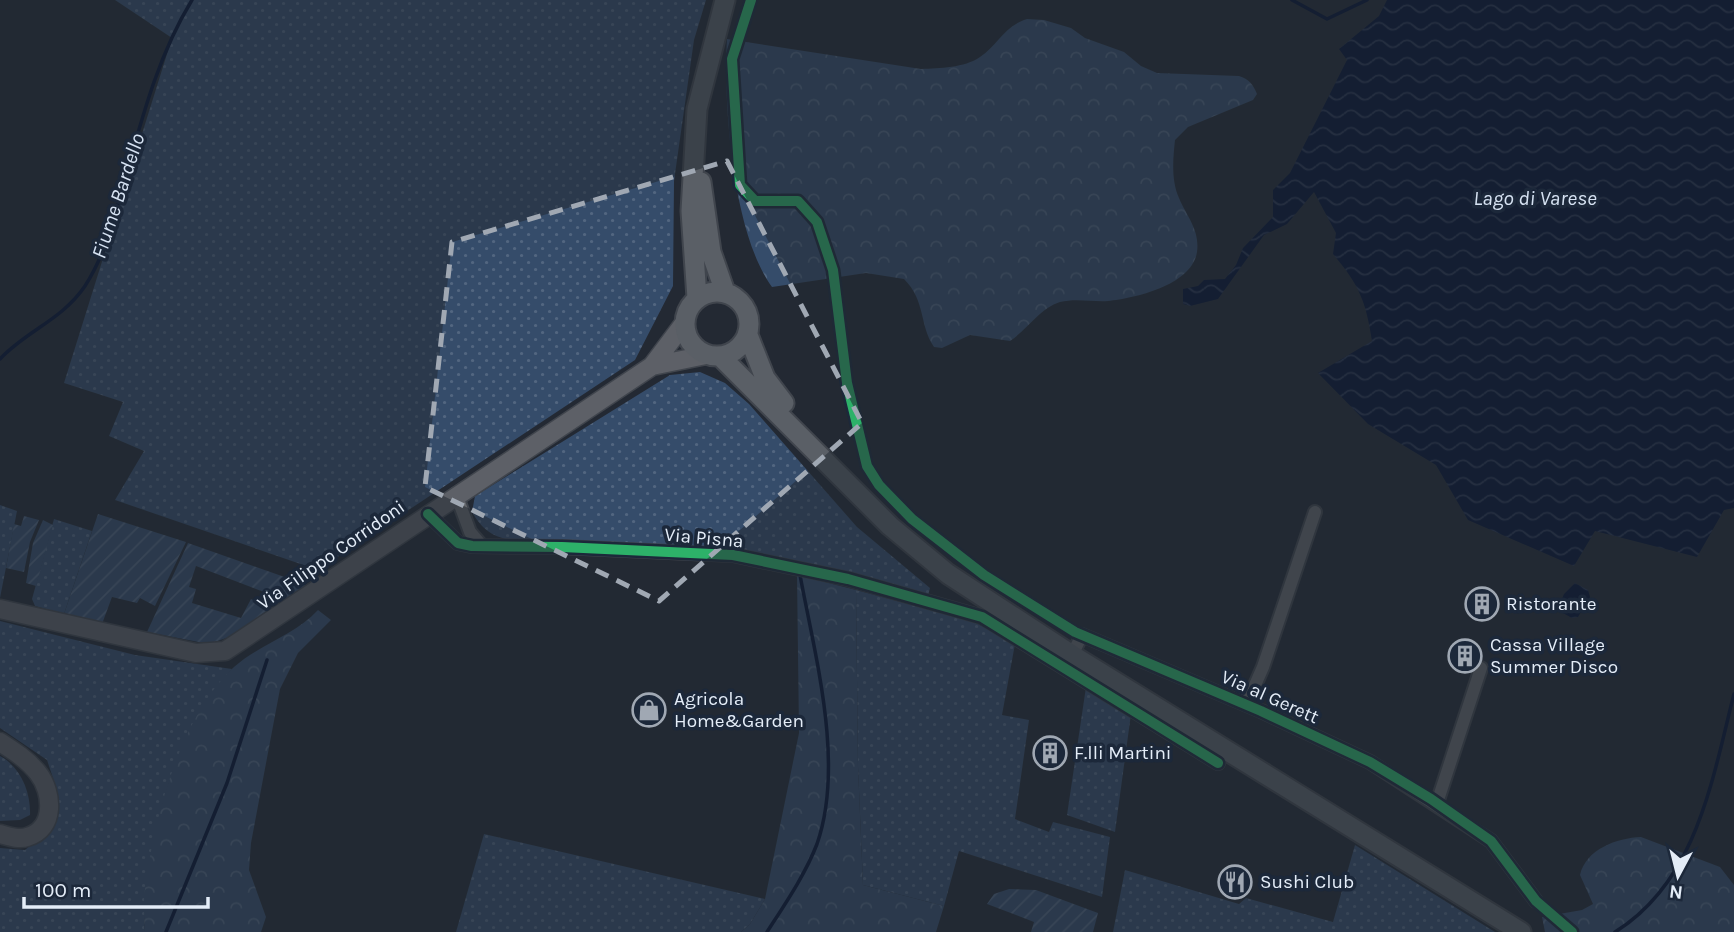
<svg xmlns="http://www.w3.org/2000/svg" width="1734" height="932" viewBox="0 0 1734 932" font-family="Karla,sans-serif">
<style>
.grass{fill:url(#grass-dots)}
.forest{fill:url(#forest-crowns)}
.garden{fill:url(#garden-furrows)}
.water{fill:url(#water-waves)}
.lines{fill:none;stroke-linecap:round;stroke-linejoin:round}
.stream{stroke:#031132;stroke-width:3.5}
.street-casing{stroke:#40454d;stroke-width:16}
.secondary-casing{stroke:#40454d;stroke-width:21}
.primary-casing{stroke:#40454d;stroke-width:23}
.street{stroke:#64676c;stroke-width:12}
.secondary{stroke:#5d6067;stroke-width:18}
.primary{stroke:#5a5f66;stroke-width:19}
.cycleway-casing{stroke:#1c283a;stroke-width:15}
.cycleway{stroke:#2db169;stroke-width:10}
.marked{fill:none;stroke:#a0a8b3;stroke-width:5;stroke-dasharray:14 9;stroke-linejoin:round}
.labels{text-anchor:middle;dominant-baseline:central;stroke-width:7;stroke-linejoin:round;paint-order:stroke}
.street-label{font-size:19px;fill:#e4edf8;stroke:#1c283a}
.poi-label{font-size:19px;fill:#e4edf8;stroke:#1c283a;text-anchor:start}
.water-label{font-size:21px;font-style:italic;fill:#d6e2f2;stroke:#1c283a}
</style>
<defs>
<pattern id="grass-dots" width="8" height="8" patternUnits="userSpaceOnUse" patternTransform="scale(1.75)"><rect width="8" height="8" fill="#354c6a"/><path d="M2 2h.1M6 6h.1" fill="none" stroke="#526680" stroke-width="1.8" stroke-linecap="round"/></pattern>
<pattern id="forest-crowns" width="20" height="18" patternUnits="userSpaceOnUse" patternTransform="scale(1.75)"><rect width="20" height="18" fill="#354c6a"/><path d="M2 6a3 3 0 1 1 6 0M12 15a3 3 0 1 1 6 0" fill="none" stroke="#526680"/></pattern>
<pattern id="garden-furrows" width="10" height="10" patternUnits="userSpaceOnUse" patternTransform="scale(1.75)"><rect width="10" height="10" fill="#354c6a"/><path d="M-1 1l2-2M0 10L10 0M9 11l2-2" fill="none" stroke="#526680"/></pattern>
<pattern id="water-waves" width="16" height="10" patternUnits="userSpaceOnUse" patternTransform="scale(1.75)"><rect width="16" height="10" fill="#031132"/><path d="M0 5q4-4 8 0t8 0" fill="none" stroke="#283450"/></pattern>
</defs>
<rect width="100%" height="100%" fill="#232933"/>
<path class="grass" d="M115 0H706L694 40 674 181 673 286 635 360 318 570 115 500 144 451 109 436 123 402 64 383 172 38Z
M700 372 725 383 749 404 857 527 930 588 928 596 719 547 509 540C490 535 482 529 472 512L475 496 670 375Z
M0 505 17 511 0 598Z
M54 519 92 531 64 614 35 606 32 599Z
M856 590 974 622 1015 644 1002 715 1029 720 1015 819 1049 832 1053 822 1110 837 1102 897 959 851 944 906 863 885 858 767Z
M0 621 135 655 232 669C168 742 149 839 144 932H0V848L25 850 42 835 53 812 56 787 47 760 0 728Z
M1086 687 1131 714 1115 832 1067 815Z
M0 756C21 767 31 793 30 815L20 820 0 821Z
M484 834 765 899 750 924 741 932H456Z
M1355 845 1495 932H1113L1125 870 1239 904 1246 898 1333 922Z"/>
<path class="forest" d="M1027 19 1044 20 1071 28 1085 38 1124 52 1141 66 1157 73 1239 76C1249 79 1253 84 1257 94L1253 100 1188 127 1175 140C1173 159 1171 180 1179 198 1187 217 1200 230 1197 252 1192 285 1136 298 1108 301 1092 302 1076 298 1060 302 1040 308 1027 330 1010 341L970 335 942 348 934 347C919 325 926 301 904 279L866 273 772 287C733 234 723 104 727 39L921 69C940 68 964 68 980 57 998 45 1004 26 1027 19Z
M797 575 856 590 858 767 863 885 944 906 936 932H741L750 924 765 899 799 733Z
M318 610 331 620 298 653 280 689 251 843 249 870 266 917 261 932H144C145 918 143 903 145 889 154 818 180 717 234 667 260 644 295 635 318 610Z
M1641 837 1720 867 1734 885V932H1545L1542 917 1582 910 1593 904 1580 875C1586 849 1617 838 1641 837Z"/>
<path class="garden" d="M98 514 186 542 155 606 140 598 137 603 112 597 102 624 64 614Z
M24 516 39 520 30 542 24 572 6 568 14 524 21 526Z
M43 520 53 525 36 586 26 583 33 543Z
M188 543 296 581 308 586 285 600 196 566 189 587 196 589 192 603 241 618 251 599 272 608 229 637 209 644 147 632Z
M1009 889 1036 890 1098 913 1093 932H1031L1034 922 987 904 994 894Z"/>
<path class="water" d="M1387 0H1734V508L1724 510 1697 557 1595 531 1574 566 1468 520 1436 465 1368 424 1318 373 1372 341C1366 301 1359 285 1333 254L1336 233 1314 192 1287 224 1264 235 1218 299 1190 306 1183 304V289L1198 286 1204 280 1225 279 1236 265 1243 248 1273 217V190L1290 173 1347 60 1339 49 1379 16Z
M1575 583 1588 590 1590 597 1578 617 1572 618 1561 612 1559 606 1564 594Z"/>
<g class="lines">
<path class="stream" d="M1292 0 1327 19 1367 0
M0 359C26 331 62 320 85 286 105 255 113 221 123 186 141 122 157 57 192 0
M166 932 227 783 267 660
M767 932C785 904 805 875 817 844 845 764 815 656 800 575
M1615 932C1697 881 1712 780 1734 694"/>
<defs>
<path id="street" d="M456 494 470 532 482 546
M428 514 458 543 472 546 562 547 733 555 848 579 982 617 1218 763
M1072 655 1082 635 1261 711 1370 762 1491 841 1536 901
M1242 702 1252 692 1263 667 1315 512
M1437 803 1481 668"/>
<path id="secondary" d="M652 366 706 355
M0 609 196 653 225 651 652 366 685 322
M0 742C14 751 28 760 38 773 53 792 56 829 27 837 19 840 8 836 0 834"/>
<path id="primary" d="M701 182 711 252 725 292
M685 324a32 32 0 1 1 64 0a32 32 0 1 1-64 0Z
M697 298 691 211 697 109 725 0
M748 335 765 378 784 403
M720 356 890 526 948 574 1072 655 1521 932"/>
</defs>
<use href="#street" class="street-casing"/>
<use href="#secondary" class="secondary-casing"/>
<use href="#primary" class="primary-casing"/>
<use href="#street" class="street"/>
<use href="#secondary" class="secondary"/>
<use href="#primary" class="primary"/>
<defs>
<path id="cycleway" d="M751 0 732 59 740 185 755 201H798L817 222 833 270 847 383 867 466 879 485 912 519 984 575 1075 632 1261 711 1370 762 1431 799 1491 841 1536 901 1572 932
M428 514 458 543 472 546 562 547 733 555 848 579 982 617 1218 763"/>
</defs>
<use href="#cycleway" class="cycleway-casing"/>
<use href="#cycleway" class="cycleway"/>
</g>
<path d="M0 0H1734V932H0ZM727 161 862 423 659 601 425 487 452 242Z" fill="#232933" fill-opacity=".55" fill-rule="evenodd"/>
<path class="marked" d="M727 161 862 423 659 601 425 487 452 242Z"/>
<defs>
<symbol id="building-ring" viewBox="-11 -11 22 22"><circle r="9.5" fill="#1c283a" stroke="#a0a8b3" stroke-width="1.5"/><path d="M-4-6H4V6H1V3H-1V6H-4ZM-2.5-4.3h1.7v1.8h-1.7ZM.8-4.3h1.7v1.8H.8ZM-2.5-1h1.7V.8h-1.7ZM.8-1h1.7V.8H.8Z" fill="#a0a8b3"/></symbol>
<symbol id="shop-ring" viewBox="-11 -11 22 22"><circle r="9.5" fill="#1c283a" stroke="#a0a8b3" stroke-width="1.5"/><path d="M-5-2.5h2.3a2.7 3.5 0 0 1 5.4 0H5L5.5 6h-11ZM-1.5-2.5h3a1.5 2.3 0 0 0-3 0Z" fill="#a0a8b3"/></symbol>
<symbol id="restaurant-ring" viewBox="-11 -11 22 22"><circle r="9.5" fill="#1c283a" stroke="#a0a8b3" stroke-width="1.5"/><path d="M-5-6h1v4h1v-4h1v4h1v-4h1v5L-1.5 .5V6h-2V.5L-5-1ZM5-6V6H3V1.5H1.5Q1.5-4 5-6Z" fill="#a0a8b3"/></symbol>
</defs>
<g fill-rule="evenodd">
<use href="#building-ring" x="1463" y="585" width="38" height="38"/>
<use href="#building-ring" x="1446" y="637" width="38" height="38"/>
<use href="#shop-ring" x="630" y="691" width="38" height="38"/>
<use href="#building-ring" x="1031" y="734" width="38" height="38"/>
<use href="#restaurant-ring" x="1216" y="863" width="38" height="38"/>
</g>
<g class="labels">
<g class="street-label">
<text transform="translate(704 538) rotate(5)">Via Pisna</text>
<text transform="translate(331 555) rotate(-35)">Via Filippo Corridoni</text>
<text transform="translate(1270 697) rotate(24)">Via al Gerett</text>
</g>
<g class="poi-label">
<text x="1506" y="604">Ristorante</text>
<text x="1490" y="645">Cassa Village<tspan x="1490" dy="22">Summer Disco</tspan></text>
<text x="674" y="699">Agricola<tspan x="674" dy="22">Home&amp;Garden</tspan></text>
<text x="1074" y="753">F.lli Martini</text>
<text x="1260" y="882">Sushi Club</text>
</g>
<g class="water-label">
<text transform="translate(118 196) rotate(-72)">Fiume Bardello</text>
<text x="1535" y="198">Lago di Varese</text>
</g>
</g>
<g transform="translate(1678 876) rotate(187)" stroke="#1c283a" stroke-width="5" paint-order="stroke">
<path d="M0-5L12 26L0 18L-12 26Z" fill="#e4edf8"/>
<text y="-10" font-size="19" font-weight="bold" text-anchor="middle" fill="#e4edf8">N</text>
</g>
<path d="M24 897v10h184v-10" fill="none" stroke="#e4edf8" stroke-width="3.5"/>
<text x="35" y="897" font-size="21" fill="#e4edf8" stroke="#1c283a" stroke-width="5" paint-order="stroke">100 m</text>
</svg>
